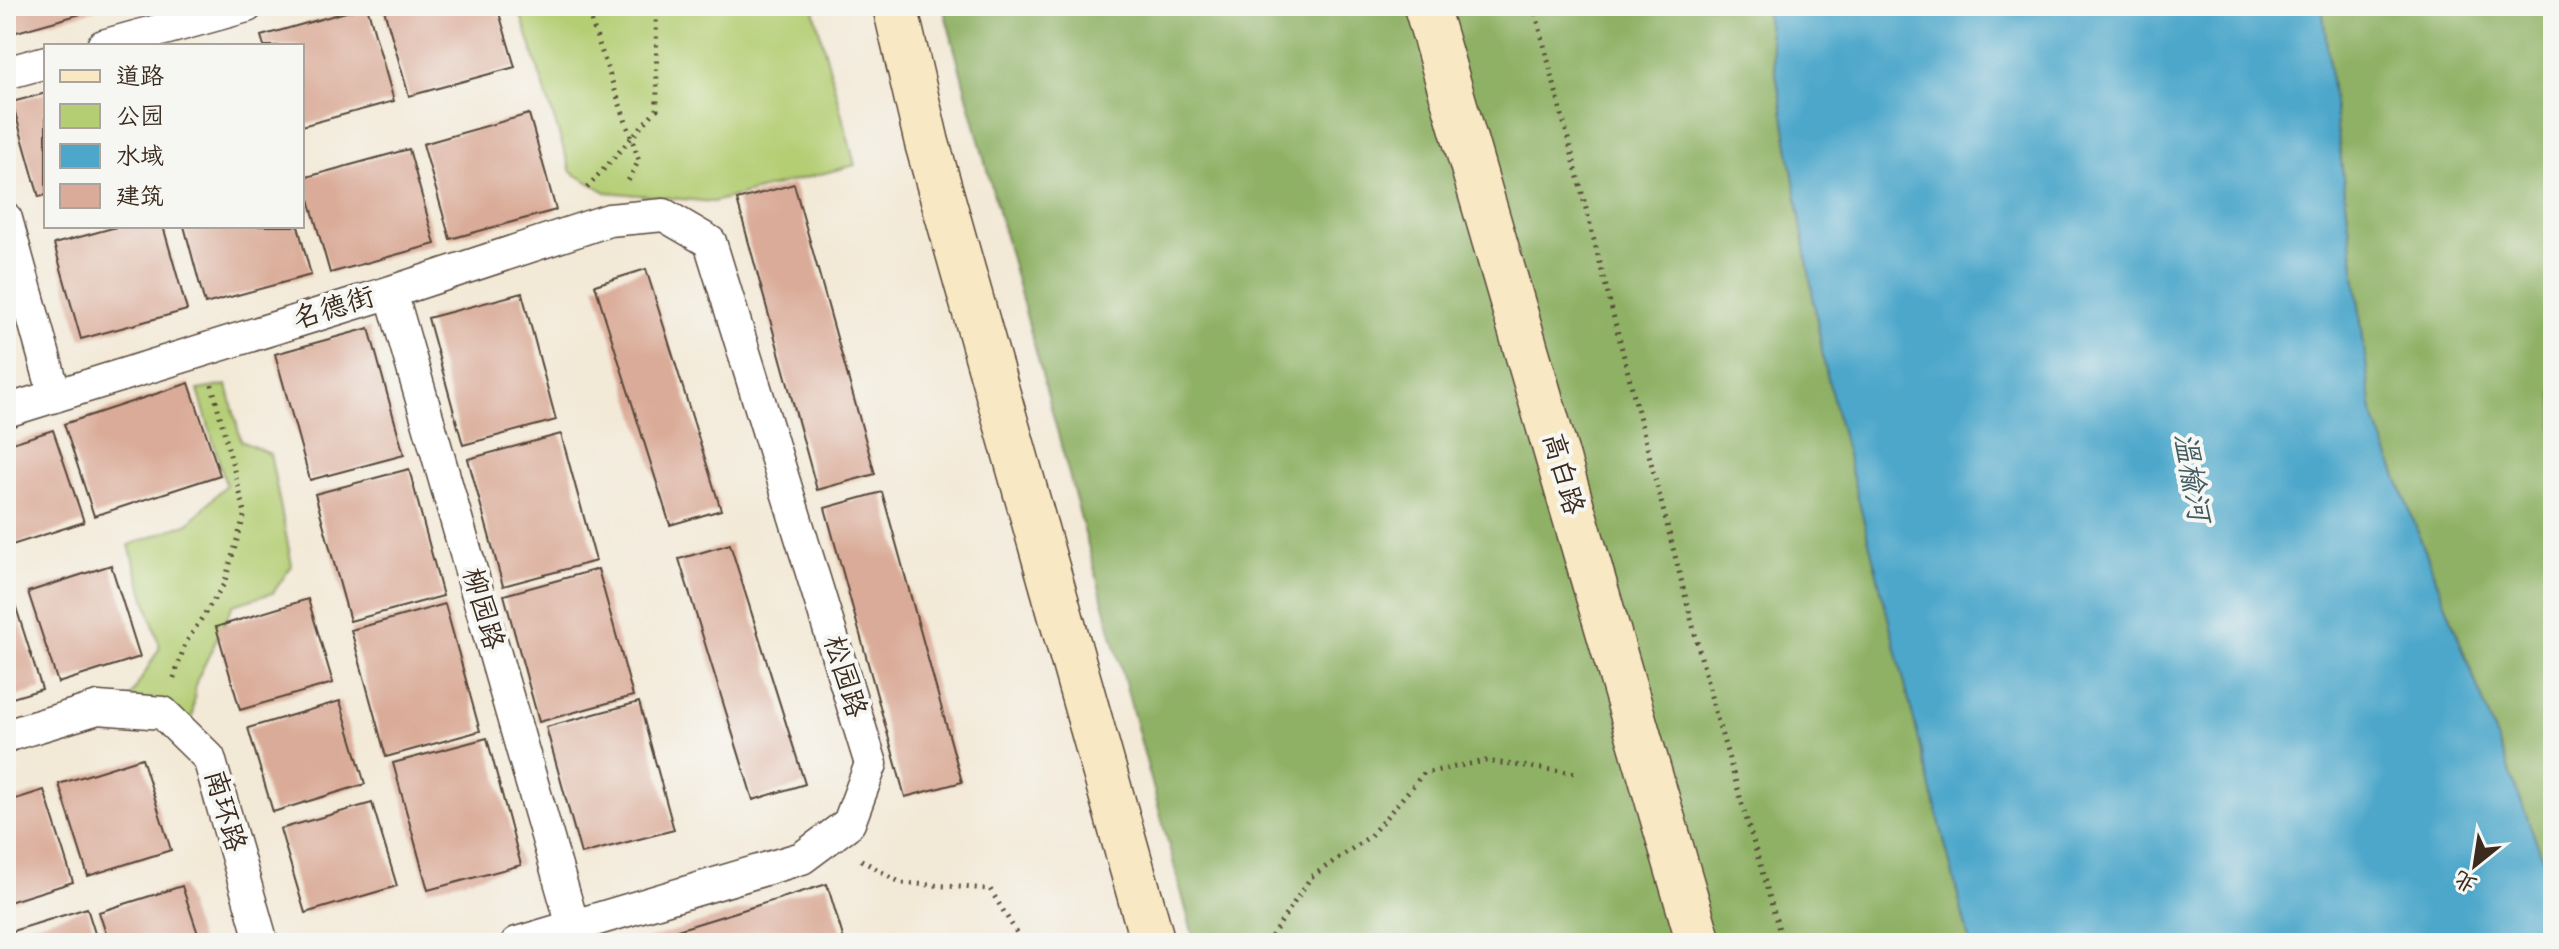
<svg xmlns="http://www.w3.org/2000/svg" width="2559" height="949" viewBox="0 0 2559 949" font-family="Mynerve,'LXGW WenKai TC',sans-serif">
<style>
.green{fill:#b4ce73;stroke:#787c48;stroke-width:2}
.forest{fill:#8fb165;stroke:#656e42;stroke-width:2}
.water{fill:#4da7cb;stroke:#446874;stroke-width:2}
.building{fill:#daab98}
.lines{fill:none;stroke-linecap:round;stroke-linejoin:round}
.street-casing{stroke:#57473a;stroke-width:35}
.secondary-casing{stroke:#57473a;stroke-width:47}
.path{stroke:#57473a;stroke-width:5;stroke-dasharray:2 6;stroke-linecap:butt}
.street{stroke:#fff;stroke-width:32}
.secondary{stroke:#f8e8c3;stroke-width:44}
.labels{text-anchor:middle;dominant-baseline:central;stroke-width:8;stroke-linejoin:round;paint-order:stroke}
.street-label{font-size:28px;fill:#3b2a1e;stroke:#f6f6f2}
.water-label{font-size:30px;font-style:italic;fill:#425c63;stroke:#f6f6f2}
</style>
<rect width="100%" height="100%" fill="#f6f6f2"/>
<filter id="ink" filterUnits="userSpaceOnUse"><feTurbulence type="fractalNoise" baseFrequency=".0125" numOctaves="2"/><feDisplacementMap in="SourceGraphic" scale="16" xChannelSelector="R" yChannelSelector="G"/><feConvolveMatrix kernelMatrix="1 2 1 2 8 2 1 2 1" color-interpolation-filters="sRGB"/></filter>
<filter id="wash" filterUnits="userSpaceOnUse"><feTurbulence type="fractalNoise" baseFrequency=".006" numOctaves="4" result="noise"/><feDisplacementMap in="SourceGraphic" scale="32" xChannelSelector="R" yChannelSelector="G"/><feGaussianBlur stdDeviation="1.8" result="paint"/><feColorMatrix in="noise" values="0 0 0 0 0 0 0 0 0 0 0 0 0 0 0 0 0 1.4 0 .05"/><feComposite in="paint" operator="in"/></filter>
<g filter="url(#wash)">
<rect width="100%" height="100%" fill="#f3e9d7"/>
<path class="green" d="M518 6H813L855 165 713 202 606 192 571 172Z
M227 385 241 441 270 454 292 565 273 593 233 605 196 682 190 739 123 710 160 647 129 545 189 523 226 485 198 390Z"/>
<path class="forest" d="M943 6H1765L1824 363 1970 943H1195Z
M2322 6H2553V885L2372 412Z"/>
<path class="water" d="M1765 6H2322L2372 412 2553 885V943H1970L1824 363Z"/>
<g id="blocks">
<path class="building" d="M6 6H94L95 10 6 35Z
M367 6 394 101 302 126V46H264L261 36Z
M383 6H497L515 67 409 96Z
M46 93V195L39 197 12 102Z
M529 114 556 210 450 239 423 144Z
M409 149 435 244 330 273 303 178Z
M794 184 875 474 817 490 737 200Z
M120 226H163L187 310 81 339 54 244Z
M184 226H298L311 275 205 304Z
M646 269 721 510 670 525 595 285Z
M522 293 556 420 463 445 428 318Z
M369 328 404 455 310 480 275 354Z
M189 383 220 475 94 516 64 424Z
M53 430 84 522 6 547V445Z
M561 434 596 561 503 586 468 459Z
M409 469 443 596 350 621 315 494Z
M882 492 962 782 905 797 825 508Z
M730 544 805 784 753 800 679 559Z
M111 565 140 657 58 683 28 592Z
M598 569 633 696 539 722 504 595Z
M13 598 42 689 6 700V600Z
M308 599 333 683 240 710 216 627Z
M445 604 480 731 386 757 351 630Z
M340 701 365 784 273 812 248 728Z
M639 702 674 830 581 854 546 727Z
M487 738 521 865 428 890 393 763Z
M142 758 171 850 88 876 59 784Z
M44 790 73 882 6 903V802Z
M372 803 397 886 305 913 280 829Z
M827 884 844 940 835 943H635Z
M182 886 201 943H109L99 912Z
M87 908 98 943H7L6 933Z"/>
</g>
</g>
<g filter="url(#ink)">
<use href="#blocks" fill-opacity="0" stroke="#57473a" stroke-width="2"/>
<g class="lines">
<defs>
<path id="street" d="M103 46 247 6
M6 73 46 62
M6 219 55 396
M391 292 573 926
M6 411 391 292 609 220 664 215 710 242 871 764 849 823 802 858 517 943
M6 736 98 708 163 713 209 758 262 943"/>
<path id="secondary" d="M895 6 927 143 1153 943
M1426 6 1699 943"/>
</defs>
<use href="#street" class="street-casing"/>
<use href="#secondary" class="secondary-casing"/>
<path class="path" d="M586 6 639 160 627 183
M1534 6 1714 708 1783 943
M2548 6 2553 39
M587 188 657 109 656 6
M174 678 185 644 224 584 245 513 212 385
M861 860 901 883 990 889 1023 943
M1267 943 1311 877 1369 837 1424 773 1485 761 1575 773"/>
<use href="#street" class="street"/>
<use href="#secondary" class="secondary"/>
</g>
</g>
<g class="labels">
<g class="street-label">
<text transform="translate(334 309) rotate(-17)">名德街</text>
<text transform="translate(1562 474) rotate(74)">高白路</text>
<text transform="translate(482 609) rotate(74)">柳园路</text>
<text transform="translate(844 677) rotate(73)">松园路</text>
<text transform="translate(224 811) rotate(74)">南环路</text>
</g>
<g class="water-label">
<text transform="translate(2191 477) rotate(80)">温榆河</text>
</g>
</g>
<rect width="2559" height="949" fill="none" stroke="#f6f6f2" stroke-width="32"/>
<rect x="44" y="44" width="260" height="184" fill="#f6f6f2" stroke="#aba49d" stroke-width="2"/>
<rect x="60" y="70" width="40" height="12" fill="#f8e8c3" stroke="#aba49d" stroke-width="2"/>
<text x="116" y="84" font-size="24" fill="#3b2a1e">道路</text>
<rect x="60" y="104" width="40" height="24" fill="#b4ce73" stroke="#aba49d" stroke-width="2"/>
<text x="116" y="124" font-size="24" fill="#3b2a1e">公园</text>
<rect x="60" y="144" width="40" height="24" fill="#4da7cb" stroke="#aba49d" stroke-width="2"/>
<text x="116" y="164" font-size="24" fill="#3b2a1e">水域</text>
<rect x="60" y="184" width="40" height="24" fill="#daab98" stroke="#aba49d" stroke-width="2"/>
<text x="116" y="204" font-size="24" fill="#3b2a1e">建筑</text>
<g transform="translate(2475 865) rotate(210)" stroke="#f6f6f2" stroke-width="6" paint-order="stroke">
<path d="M0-6L14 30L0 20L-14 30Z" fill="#3b2a1e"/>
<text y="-12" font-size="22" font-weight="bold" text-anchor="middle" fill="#3b2a1e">北</text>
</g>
</svg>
